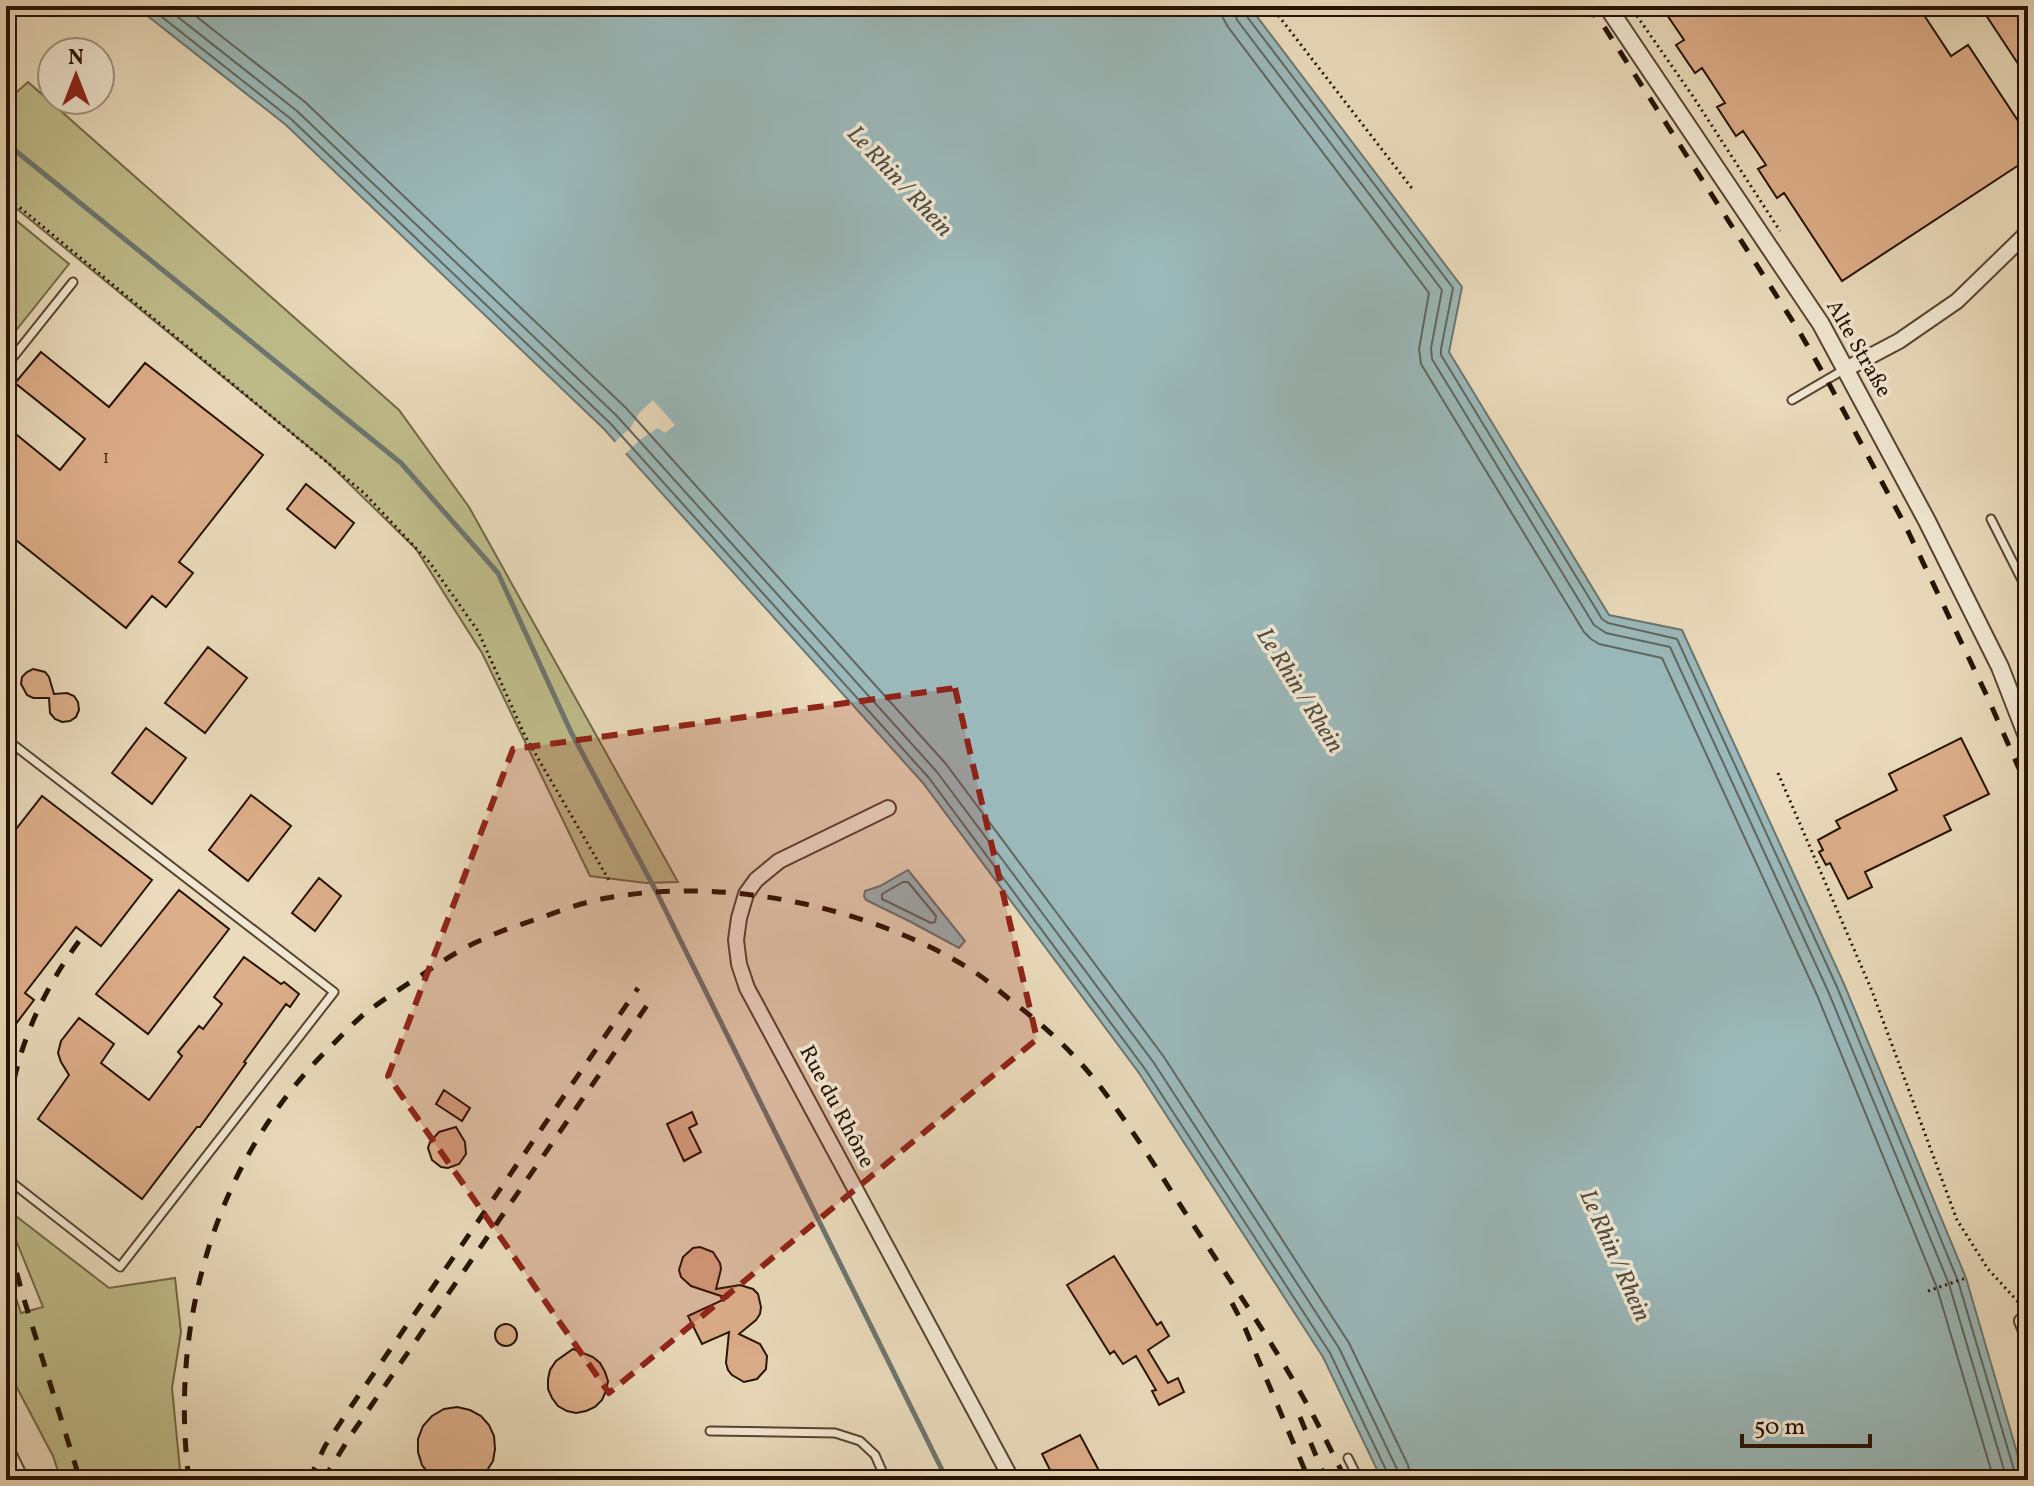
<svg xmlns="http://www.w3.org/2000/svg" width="2034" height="1486" viewBox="0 0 2034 1486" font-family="Vollkorn,serif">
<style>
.green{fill:#bfbd8b;stroke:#736846;stroke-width:2}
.water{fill:#9bb9ba;stroke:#6d7670;stroke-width:2}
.pier{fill:#eadbbc}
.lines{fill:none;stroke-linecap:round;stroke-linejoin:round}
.shore{stroke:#61665e;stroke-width:2}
.stream{stroke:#6d7670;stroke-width:5}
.building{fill:#ddae8a;stroke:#271202;stroke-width:2}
.service-casing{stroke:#584430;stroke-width:11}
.minor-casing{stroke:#584430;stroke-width:18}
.tertiary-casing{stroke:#584430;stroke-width:20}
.path{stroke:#271202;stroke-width:3;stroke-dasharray:2 4;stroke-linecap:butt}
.service{stroke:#f1e8d3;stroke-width:7}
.minor{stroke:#f1e8d3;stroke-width:14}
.tertiary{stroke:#f1e8d3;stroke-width:16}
.rail{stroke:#271202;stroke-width:5;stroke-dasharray:14 14;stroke-linecap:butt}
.marked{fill:#8f2418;fill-opacity:0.2;stroke:#8f2418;stroke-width:6;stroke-dasharray:16 10;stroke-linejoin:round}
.labels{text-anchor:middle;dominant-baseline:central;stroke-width:7;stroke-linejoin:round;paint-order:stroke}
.number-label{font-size:18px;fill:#543924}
.street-label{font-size:22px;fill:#271202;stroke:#f1e8d3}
.water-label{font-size:24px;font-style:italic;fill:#504c42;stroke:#f1e8d3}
</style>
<rect width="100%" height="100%" fill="#eadbbc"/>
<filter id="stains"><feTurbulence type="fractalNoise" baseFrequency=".0025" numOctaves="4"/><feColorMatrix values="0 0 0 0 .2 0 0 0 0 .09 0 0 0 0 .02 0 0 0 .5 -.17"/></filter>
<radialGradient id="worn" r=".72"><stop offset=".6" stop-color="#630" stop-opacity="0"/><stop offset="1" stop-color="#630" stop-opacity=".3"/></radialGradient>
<path class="green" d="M28 82 399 410 469 507 678 882 646 883 590 876 482 653 416 549 326 461 6 200V95L10 98Z
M6 212 69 264 6 343Z
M12 1213 109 1288 175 1278 181 1332 172 1388 181 1480H61L53 1456 6 1367V1268L21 1313 43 1307 16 1240Z"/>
<path class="water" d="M135 6H1249L1462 287 1449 352 1609 615 1682 630 1844 984 1966 1278 2025 1480H1382L1323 1357 1139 1073 923 783 604 429 286 125Z
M908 870 965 941 959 948 911 922 866 900 864 896 865 891 880 886Z"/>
<path class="pier" d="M653 400 675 425 665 433 658 428 641 439 623 456 613 444 631 427 639 413Z"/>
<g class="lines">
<path class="shore" d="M148 6 291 119 610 423 929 778 1145 1069 1330 1353 1388 1474 1389 1480
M164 6 297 111 617 416 937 772 1154 1063 1339 1348 1397 1469 1399 1480
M183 6 305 102 626 408 946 764 1164 1057 1349 1343 1408 1465 1411 1480
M1221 6 1223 18 1228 27 1429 293 1419 349 1421 364 1584 632 1591 639 1599 644 1662 658 1817 995 1937 1288 1994 1480
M1233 6 1237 20 1442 290 1431 348 1432 359 1594 625 1606 633 1670 647 1828 991 1949 1284 2007 1480
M1244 6 1245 14 1453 288 1441 349V355L1602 619 1608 623 1677 639 1837 987 1958 1281 2017 1480
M903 882H908L936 916 935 922 931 923 882 899V894Z"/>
<path class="stream" d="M6 143 401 463 498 573 571 732 657 893 947 1480"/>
</g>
<path class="building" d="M1661 6H1918L1951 56 1968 45 2028 136V159L1842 281 1784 193 1777 198 1758 169 1766 165 1743 131 1736 136 1717 107 1725 103 1702 68 1695 73 1676 45 1684 40Z
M1980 6H2028V79Z
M41 352 109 407 145 363 263 455 179 562 193 573 166 607 152 596 126 628 6 532V426L60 470 85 439 15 383Z
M306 484 354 523 335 548 287 509Z
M208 647 247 678 205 733 165 703Z
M33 669 45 672 49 677 54 694 67 693 74 696 78 702 79 710 76 717 70 721 62 722 55 719 50 713 49 698H33L27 695 21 684 22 677 27 672Z
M146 728 186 758 152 804 112 773Z
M1961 738 1989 794 1944 816 1951 830 1865 872 1872 887 1848 899 1830 863 1826 865 1819 852 1823 850 1818 840 1840 828 1836 821 1897 790 1889 774Z
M251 795 291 826 248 881 209 850Z
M42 796 152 880 101 946 76 927 25 993 34 1000 6 1037V842Z
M319 878 341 896 315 931 292 913Z
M179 890 229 929 148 1034 96 994Z
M244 957 281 984 284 982 299 994 290 1007 286 1004 244 1062 246 1063 200 1127H197L142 1199 38 1119 69 1075 61 1062 58 1053 61 1041 79 1018 114 1044 101 1063 149 1100 182 1056 178 1052 199 1026 203 1029 222 1004 214 997Z
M444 1090 470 1108 462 1121 436 1104Z
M692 1112 697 1124 689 1128 701 1152 684 1161 667 1124Z
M456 1127 465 1142 466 1154 459 1164 448 1168 441 1167 432 1160 428 1148 430 1142 439 1132Z
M700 1247 713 1252 720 1263 721 1269 716 1289 740 1285 753 1289 758 1294 761 1307 760 1314 756 1320 739 1334 760 1344 767 1356 766 1369 757 1379 744 1382 732 1375 728 1370 726 1363 729 1332 702 1344 688 1316 727 1298 691 1286 681 1277 679 1270 683 1257 693 1248Z
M1114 1256 1157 1325 1161 1322 1169 1336 1148 1350 1168 1383 1178 1378 1184 1392 1159 1405 1152 1391 1156 1390 1136 1356 1123 1364 1114 1351 1110 1354 1067 1285Z
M495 1335a11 11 0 1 1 22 0a11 11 0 1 1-22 0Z
M573 1349 593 1357 600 1363 605 1372 608 1381 606 1391 602 1400 595 1407 586 1411 576 1413 567 1411 558 1406 552 1398 548 1389V1379L550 1370 556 1361Z
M457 1407 470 1410 481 1416 489 1425 494 1436 495 1449 493 1461 481 1480H438L430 1475 422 1465 418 1452V1439L423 1426 432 1416 444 1409Z
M1080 1435 1104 1480H1055L1042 1454Z"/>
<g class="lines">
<defs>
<path id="service" d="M6 366 73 282
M1792 400 1845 369
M1991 519 2028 592
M6 739 334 992 120 1267 6 1178
M710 1431 835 1433 860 1441 875 1455 886 1480
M1348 1458 1359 1480"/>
<path id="minor" d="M1846 369 1899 341 1957 301 2028 232
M888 808 779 861 756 880 746 894 739 918 736 940 739 964 747 988 1012 1480
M2022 1321 2028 1336"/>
<path id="tertiary" d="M1607 6 1821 324 1927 521 2000 667 2028 739
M6 1451 20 1480"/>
</defs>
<use href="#service" class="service-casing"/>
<use href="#minor" class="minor-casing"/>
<use href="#tertiary" class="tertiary-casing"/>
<path class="path" d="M1271 6 1414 191
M1630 6 1692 95 1780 231
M6 196 364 493 430 563 478 631 525 736 610 882
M2020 753 2028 771
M1778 773 1872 991 1957 1220 1988 1269 2021 1305
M1928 1291 1966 1278
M2023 1304 2028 1216"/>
<use href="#service" class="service"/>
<use href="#minor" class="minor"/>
<use href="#tertiary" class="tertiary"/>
<path class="rail" d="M1586 6 1603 25 1799 331 1827 380 1905 525 1987 696 2028 789
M6 1135C11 1060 38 996 82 937
M6 1218 14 1263 23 1296 80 1480
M1232 1303 1245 1328 1309 1480
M1300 1417 1326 1480
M189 1480C169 1326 214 1165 324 1053 337 1041 349 1027 363 1015 382 1000 403 987 423 974 443 961 463 947 486 938 502 930 520 925 537 919 560 911 583 902 607 898 673 886 740 890 805 904 863 917 923 939 973 971 986 979 998 990 1009 999 1041 1023 1070 1049 1095 1080 1129 1123 1161 1176 1192 1223 1234 1286 1277 1349 1313 1415 1324 1436 1335 1458 1346 1480
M309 1480 325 1446 348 1411 638 988
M323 1480 351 1435 650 1001"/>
</g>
<path class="marked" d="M955 688 1037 1039 609 1393 388 1076 513 749Z"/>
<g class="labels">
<g class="number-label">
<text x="106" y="458">1</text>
</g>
<g class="street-label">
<text transform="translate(1858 349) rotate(60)">Alte Straße</text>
<text transform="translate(836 1107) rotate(62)">Rue du Rhône</text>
</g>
<g class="water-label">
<text transform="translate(899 182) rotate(47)">Le Rhin / Rhein</text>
<text transform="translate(1299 691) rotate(58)">Le Rhin / Rhein</text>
<text transform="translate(1614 1256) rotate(66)">Le Rhin / Rhein</text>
</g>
</g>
<rect width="2034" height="1486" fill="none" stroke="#eadbbc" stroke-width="32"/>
<rect x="8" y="8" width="2018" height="1470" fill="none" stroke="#271202" stroke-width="4"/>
<rect x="16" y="16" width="2002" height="1454" fill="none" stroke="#271202" stroke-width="2"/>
<g transform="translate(76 76)"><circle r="38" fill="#f1e8d3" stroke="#a0927f" stroke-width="2"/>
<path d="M0-6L14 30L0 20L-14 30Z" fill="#8f2418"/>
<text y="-12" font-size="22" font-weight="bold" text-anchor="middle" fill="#271202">N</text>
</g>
<path d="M1742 1434v12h128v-12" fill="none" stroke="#271202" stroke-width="4"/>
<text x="1754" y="1434" font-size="24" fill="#271202" stroke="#f1e8d3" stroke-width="6" paint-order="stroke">50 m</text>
<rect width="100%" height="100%" filter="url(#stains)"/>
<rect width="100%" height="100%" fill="url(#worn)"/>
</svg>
